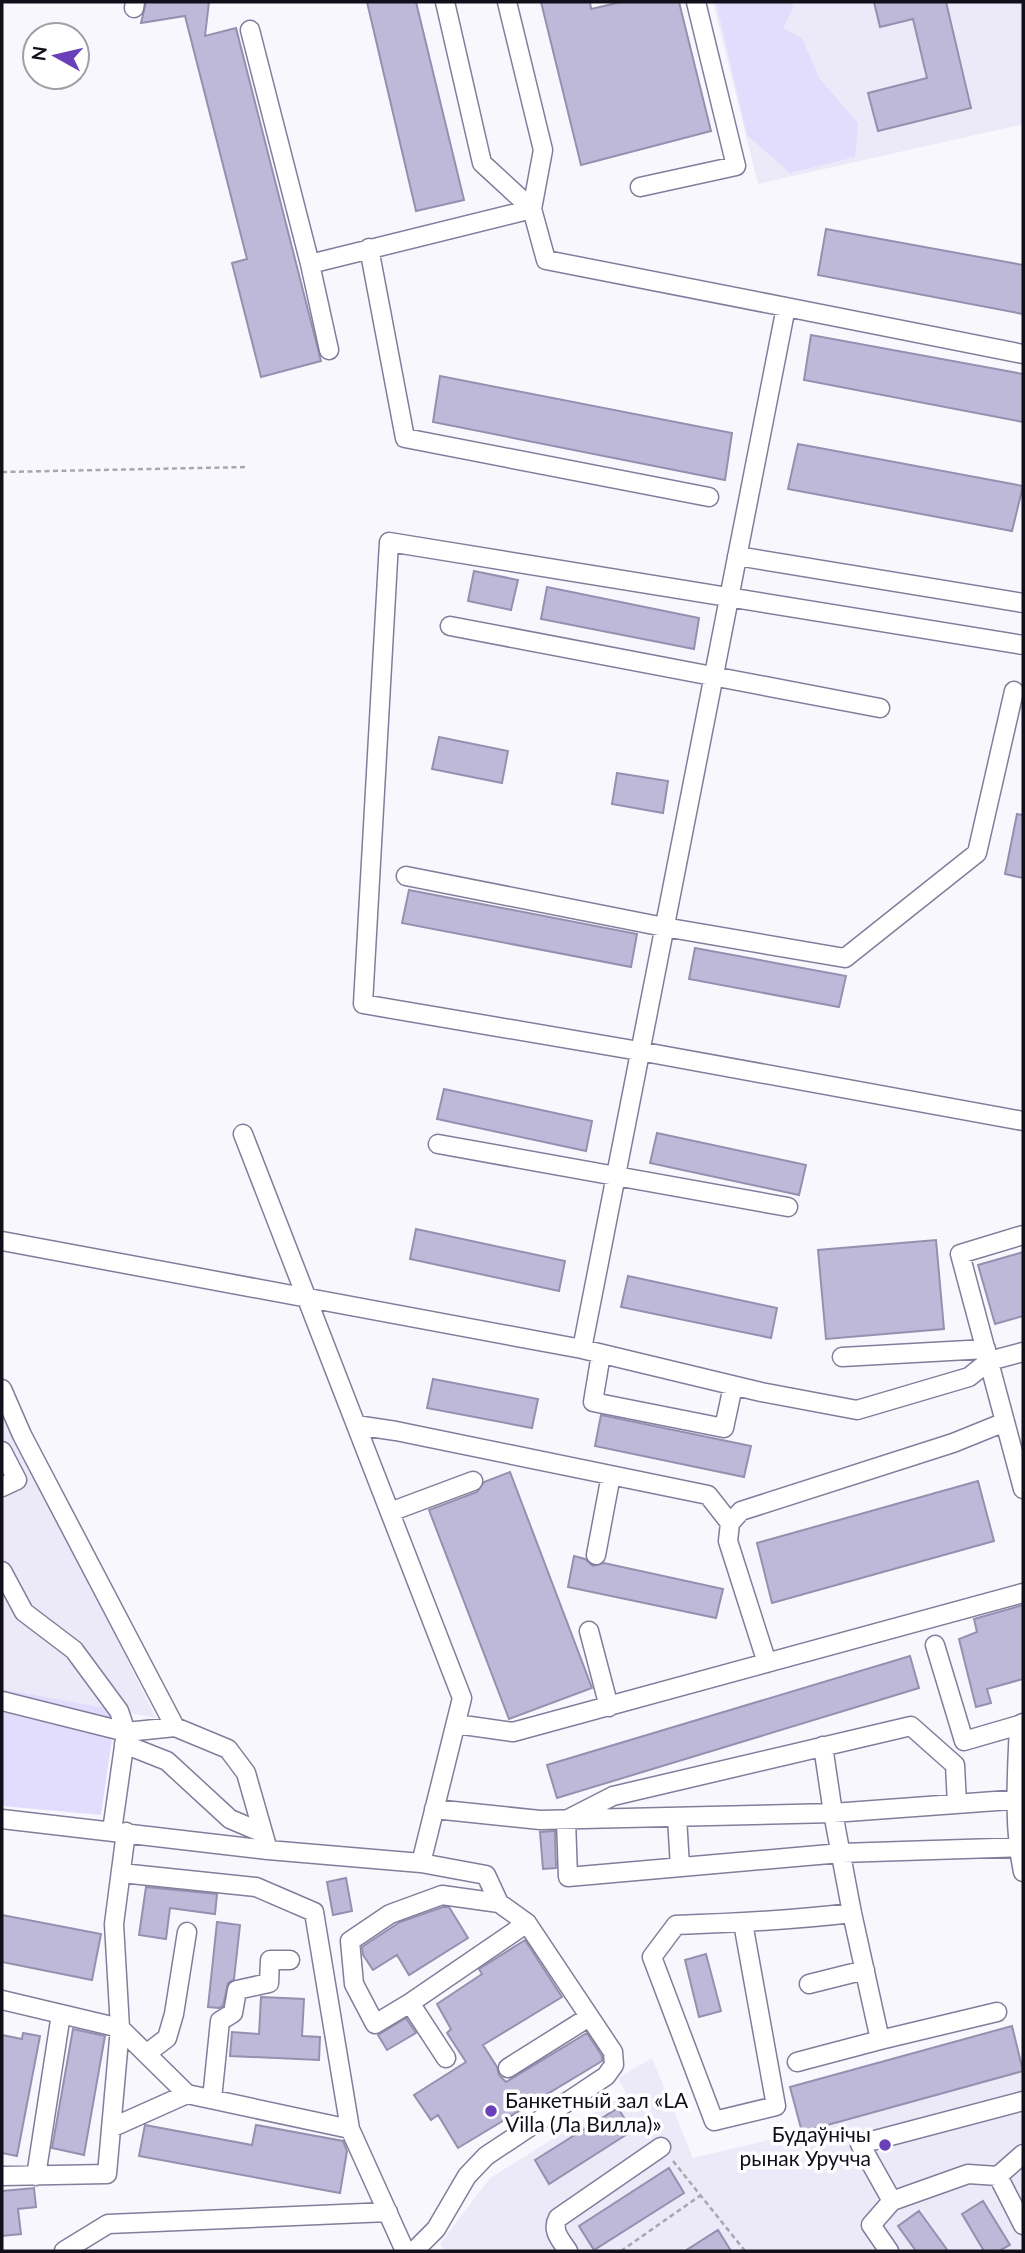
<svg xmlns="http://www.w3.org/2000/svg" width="1025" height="2253" viewBox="0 0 1025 2253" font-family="Lato,sans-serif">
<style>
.built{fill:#ece9f9}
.green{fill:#e2dcfd}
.building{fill:#bfb9d9;stroke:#968faf;stroke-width:2}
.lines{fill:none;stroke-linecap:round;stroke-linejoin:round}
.minor-casing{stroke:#837c9b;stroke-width:21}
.path{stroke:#a8a6af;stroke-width:2.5;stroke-dasharray:5 3.5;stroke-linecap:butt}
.minor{stroke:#fff;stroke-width:18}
.poi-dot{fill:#6a40b8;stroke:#fff;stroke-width:2.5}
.labels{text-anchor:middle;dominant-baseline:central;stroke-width:7;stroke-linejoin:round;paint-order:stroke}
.poi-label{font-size:21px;fill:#110f1a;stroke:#fff;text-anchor:start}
</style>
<rect width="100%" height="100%" fill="#f9f7fe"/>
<path class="built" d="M713 2H1023V124L758 184Z
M2 1406 156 1718 2 1689Z
M652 2058 693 2158 802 2132 1023 2071V2251H444L440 2244 490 2178 626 2093 618 2078Z"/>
<path class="green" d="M716 2H792L793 8 783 28 802 38 819 78 858 123 855 157 790 173 747 135Z
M2 1689 116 1710 101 1815 2 1806Z"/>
<path class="building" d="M146 2H209L205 36 236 28 321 361 261 377 232 263 247 259 185 16 141 23Z
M367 2H416L464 200 416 211Z
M541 2H590L591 9 621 2H679L711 131 581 165Z
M874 2H946L971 108 878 131 868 93 927 78 913 19 880 27Z
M826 229 1023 265V314L818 275Z
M811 335 1023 374V422L804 380Z
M440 376 732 433 725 480 433 422Z
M798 444 1023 486 1012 531 788 489Z
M474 571 518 580 511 610 468 601Z
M547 587 699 618 694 649 541 619Z
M439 737 508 751 502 783 432 769Z
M617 773 668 781 663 813 612 804Z
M1017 814 1023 815V878L1005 874Z
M409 890 637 934 631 967 402 923Z
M695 948 846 976 839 1007 689 979Z
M444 1089 592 1121 586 1151 437 1119Z
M657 1133 806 1165 799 1195 650 1163Z
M416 1229 565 1261 559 1291 410 1259Z
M936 1240 944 1329 826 1339 818 1250Z
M1023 1252V1316L995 1324 978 1265Z
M628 1276 777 1308 771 1338 621 1307Z
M433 1379 538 1399 532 1428 427 1408Z
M601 1415 751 1446 744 1477 595 1446Z
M510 1472 592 1688 509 1719 429 1510 477 1492 484 1482Z
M978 1481 994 1541 772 1603 757 1543Z
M574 1556 585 1559 593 1566 604 1563 723 1589 716 1618 568 1587Z
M1023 1605V1679L987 1689 991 1703 976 1707 959 1639 977 1632 974 1619Z
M910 1656 919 1688 557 1798 547 1765Z
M555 1831 556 1868 543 1869 540 1832Z
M346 1878 352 1911 333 1915 327 1882Z
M146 1887 217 1894 215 1914 170 1908 166 1939 139 1935Z
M443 1907H449L468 1938 409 1975 397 1955 373 1970 363 1955 362 1947 400 1922Z
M2 1915 101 1934 92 1980 2 1962Z
M217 1922 240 1925 234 1979 228 1983 223 2006 219 2008 208 2007Z
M525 1940 562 1997 483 2045 497 2067 499 2075 506 2082 587 2033 602 2056V2061L458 2148 438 2115 431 2120 414 2095 466 2062 447 2033 451 2029 437 2004 482 1974 479 1969Z
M706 1954 721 2011 699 2017 685 1960Z
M261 1997 304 1999 302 2036 320 2037 319 2060 230 2056 232 2032 259 2034Z
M406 2018 416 2033 387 2050 378 2035Z
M1012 2026 1023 2071 802 2132 790 2087Z
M73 2029 105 2036 84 2155 52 2148Z
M23 2033 40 2036 17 2156 2 2153V2035L22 2039Z
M618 2108 632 2131 549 2184 535 2160Z
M145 2125 252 2145 256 2125 343 2141 347 2151 340 2193 139 2156Z
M669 2168 684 2193 594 2250 579 2226Z
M34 2188 36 2207 18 2209 21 2234 2 2236V2191Z
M983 2201 1010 2245 999 2251H984L962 2214Z
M919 2211 948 2251H916L898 2226Z
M718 2230 731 2251H685Z"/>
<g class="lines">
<defs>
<path id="minor" d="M445 2 482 163 532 209
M507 2 543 150 532 209 546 260 786 307 582 1349
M134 8 135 2
M250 30 310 264
M640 187 736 166 696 2
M369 248 405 438 709 497
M786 307 1023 354
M329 350 310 264 532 209
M737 556 1023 603
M450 626 880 708
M1023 645 389 542 363 1004 639 1051 1023 1121
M406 876 664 927 845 958 977 853 1014 691
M243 1134 462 1698 421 1863
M438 1144 788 1207
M1023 1235 960 1254 1023 1489
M2 1241 582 1349 761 1392 857 1410 969 1377 989 1361 1023 1352
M601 1354 593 1402 724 1428 733 1386
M842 1357 986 1349
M2 1389 22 1435 175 1727
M356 1425 396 1431 708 1495 730 1523
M2 1451 17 1480 2 1487
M390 1512 473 1481
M596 1555 611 1475
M2 1571 24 1612 74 1650 119 1711 126 1732 175 1727 228 1749 246 1773 268 1850
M589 1631 609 1707
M935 1645 964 1741 1019 1725
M767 1663 728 1541 730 1523 741 1511 953 1443 1005 1422
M2 1701 126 1732 112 1831
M1023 1723 1019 1725C1017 1774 1013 1824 1023 1872
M456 1724 513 1732 1023 1593
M124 1744 167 1761 230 1819 263 1833
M957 1804 955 1765 911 1726 613 1796 566 1820 568 1877 841 1853 1023 1847
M434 1809 540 1820 833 1813 823 1746
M677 1817 680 1867
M2 1819 268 1850 421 1863 486 1875 499 1903
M126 1832 114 1924 120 2028 187 2094 350 2129
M121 1873 256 1887 314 1912 350 2129 405 2251
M743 1923 776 2106 714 2121 652 1957 676 1925C735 1923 793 1920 852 1913
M809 1984 865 1970
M2 2000 120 2028 107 2174 2 2176
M410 2003 446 2058
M997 2012 880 2040 852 1913 833 1813 1023 1799
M146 2054 167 2038 174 2014 187 1932
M797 2062 880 2040
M508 2068 589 2017
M212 2099 220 2021 233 2013 237 1990 269 1983 270 1960H290
M111 2128 187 2094
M36 2176 61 2014
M998 2176 1023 2154
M892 2201 860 2144 1023 2101
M64 2251 108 2224 388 2212
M414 2251 436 2229 467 2176 486 2156 606 2076 614 2065 613 2052 527 1923 499 1903 442 1895 390 1914 350 1941 354 1984 375 2024 410 2003 527 1923
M568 2251C561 2240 551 2231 558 2218L661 2147
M889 2251 871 2225 892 2201 968 2174 998 2176 1023 2225"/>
</defs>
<use href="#minor" class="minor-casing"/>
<path class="path" d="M2 472 247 467
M673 2161 745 2251
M621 2251 701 2195"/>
<use href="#minor" class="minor"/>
</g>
<g class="poi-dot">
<circle cx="491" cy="2111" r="7"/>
<circle cx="885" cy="2145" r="7"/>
</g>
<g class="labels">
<g class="poi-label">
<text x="505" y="2099">Банкетный зал «LA<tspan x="505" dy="24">Villa (Ла Вилла)»</tspan></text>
<text x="871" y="2133" text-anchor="end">Будаўнічы<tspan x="871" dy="24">рынак Уручча</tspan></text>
</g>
</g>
<rect width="1025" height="2253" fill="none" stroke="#110f1a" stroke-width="7"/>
<g transform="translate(56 56) rotate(278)"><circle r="33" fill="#ffffff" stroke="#a09fa3" stroke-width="2"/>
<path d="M0-5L12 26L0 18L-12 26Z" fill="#6a40b8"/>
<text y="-10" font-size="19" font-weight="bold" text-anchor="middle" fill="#110f1a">N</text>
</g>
</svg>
